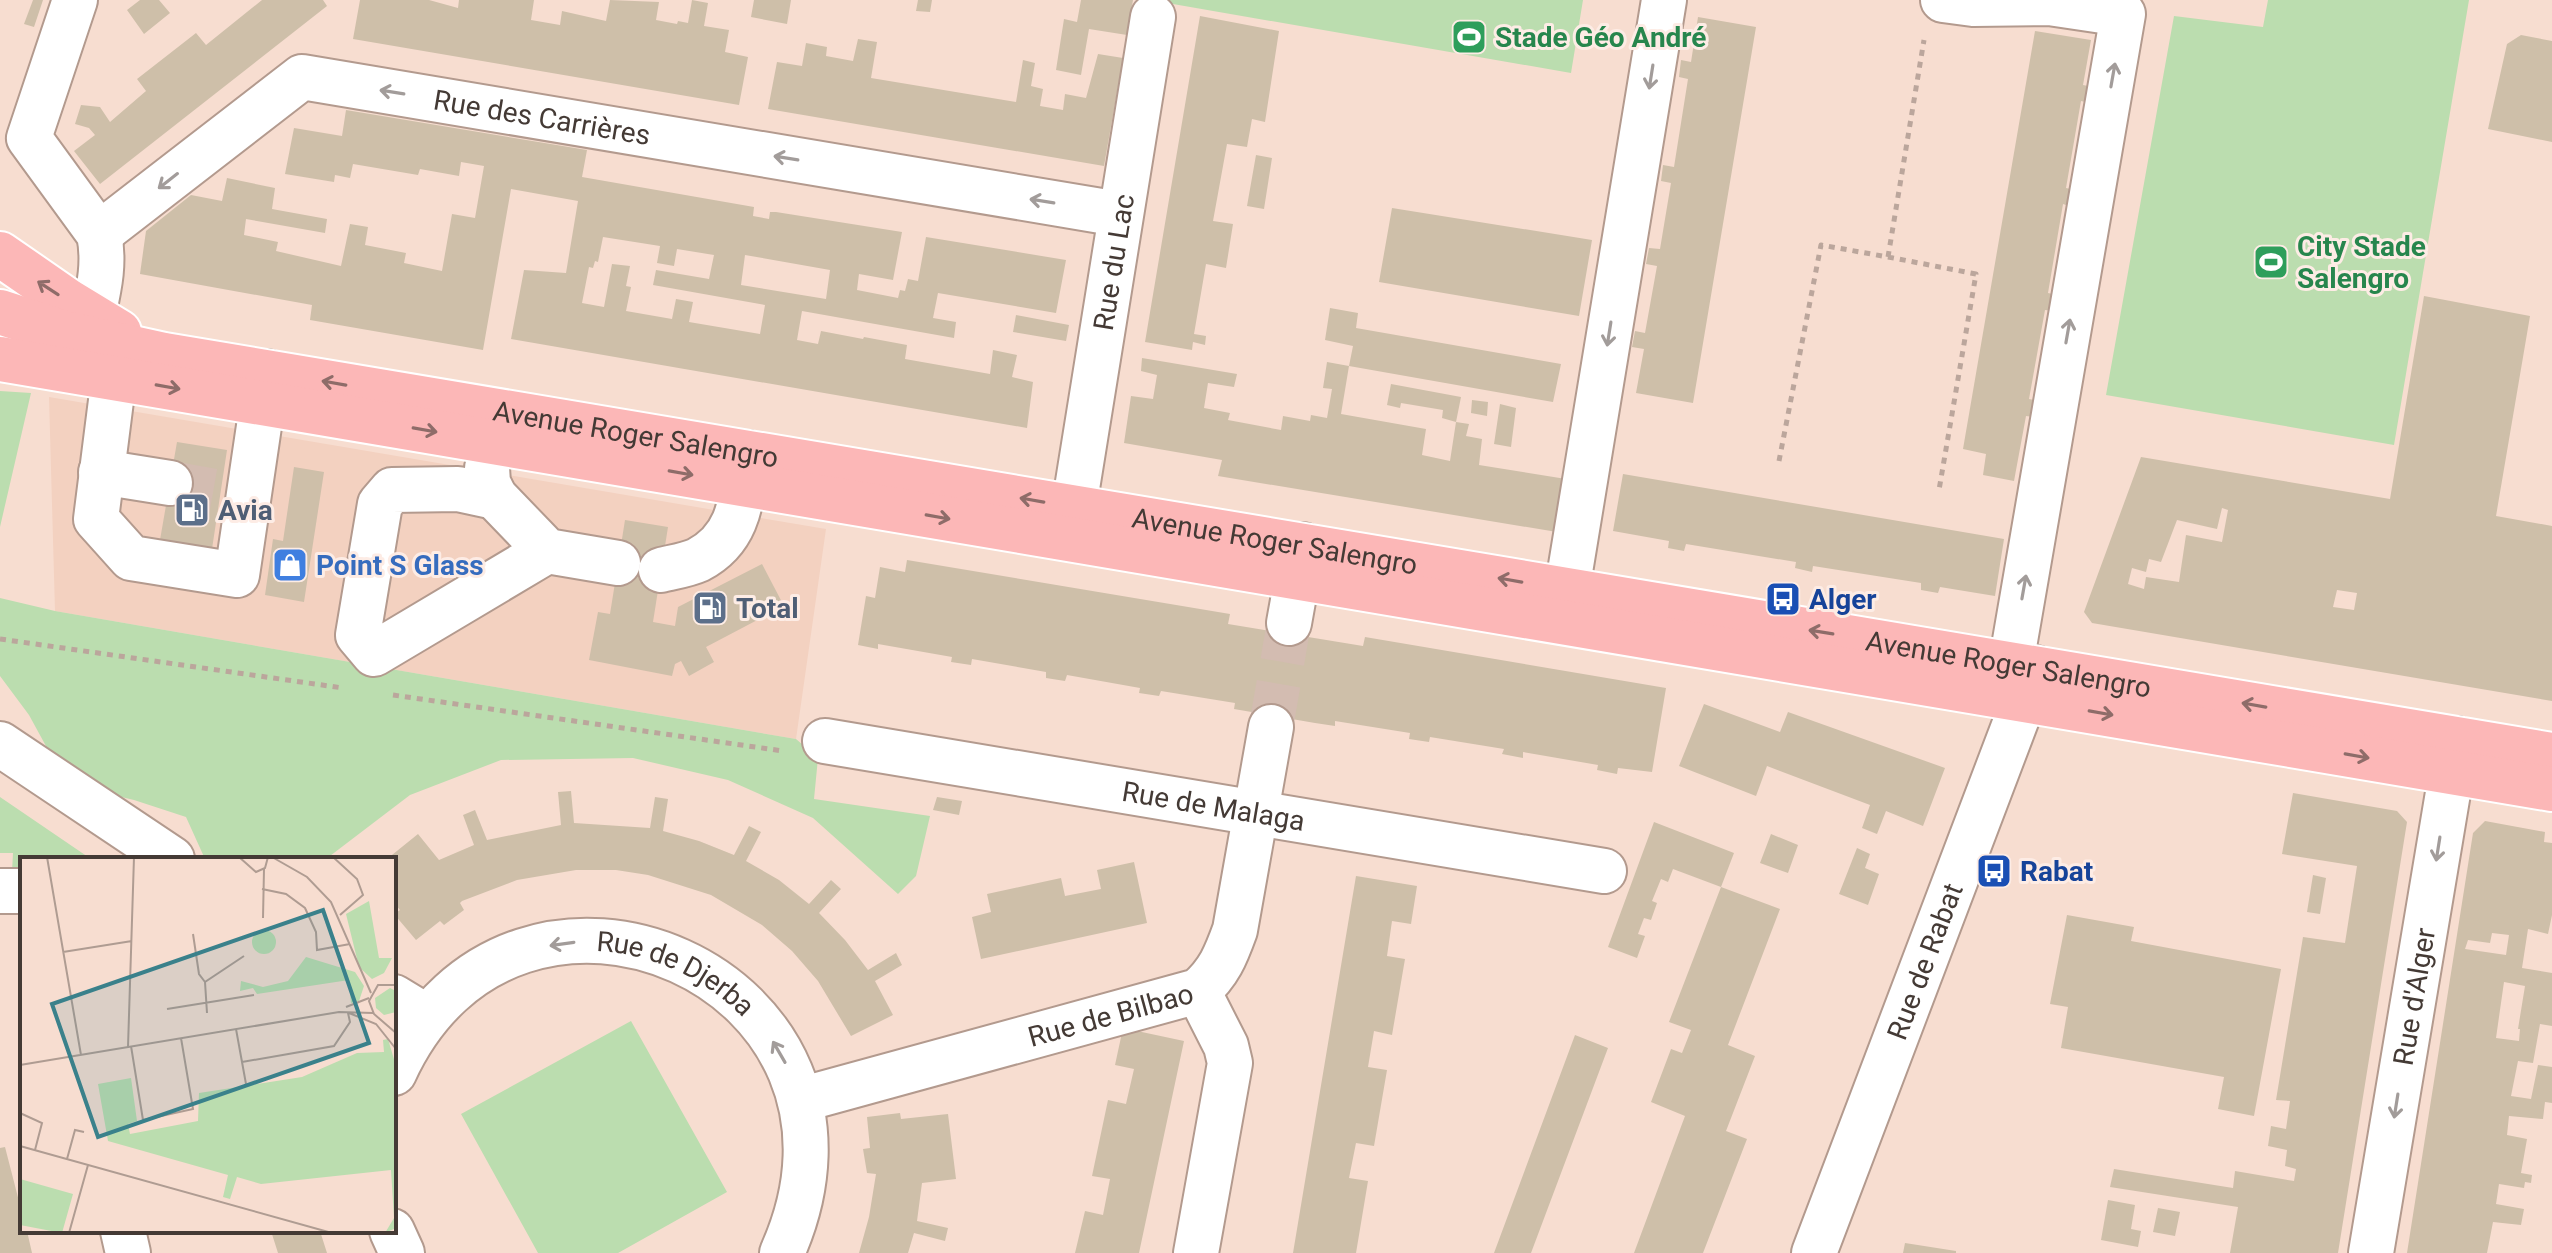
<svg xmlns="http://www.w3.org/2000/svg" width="2552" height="1253" viewBox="0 0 2552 1253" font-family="Roboto,sans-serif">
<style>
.built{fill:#f3d1c0}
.green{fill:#bbddaf}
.building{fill:#cebfa9;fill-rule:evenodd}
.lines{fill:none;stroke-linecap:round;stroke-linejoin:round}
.minor-tunnel{stroke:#d3bcb1;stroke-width:44;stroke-dasharray:44 22;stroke-linecap:butt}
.minor-casing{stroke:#b39a8e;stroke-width:48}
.major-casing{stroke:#fff;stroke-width:48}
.path{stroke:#bba69c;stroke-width:5;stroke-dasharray:6 6;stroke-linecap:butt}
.minor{stroke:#fff;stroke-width:44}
.major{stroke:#fcb7b7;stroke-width:44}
.oneway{stroke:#a29c9a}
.oneway2{stroke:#8e6c69}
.labels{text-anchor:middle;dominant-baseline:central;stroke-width:6;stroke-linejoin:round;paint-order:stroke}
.leisure-label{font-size:28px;font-weight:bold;fill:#27864d;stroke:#fdece5;text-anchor:start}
.street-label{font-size:28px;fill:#443a35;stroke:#fdece5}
.service-label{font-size:28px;font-weight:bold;fill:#4e5e75;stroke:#fdece5;text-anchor:start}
.shop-label{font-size:28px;font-weight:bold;fill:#366cbe;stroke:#fdece5;text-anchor:start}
.transit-label{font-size:28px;font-weight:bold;fill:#164399;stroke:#fdece5;text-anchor:start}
.inset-road{fill:none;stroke:#af9c92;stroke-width:2}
.view{fill:#3a818b;fill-opacity:0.15;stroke:#3a818b;stroke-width:4}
.inset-edge{fill:none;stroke:#443a35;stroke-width:4}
</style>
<rect width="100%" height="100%" fill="#f7ddd0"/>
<path class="built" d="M49 397 826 529 796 739 55 611Z"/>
<path class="green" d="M1150 0H1583L1571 73Z
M2268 0H2469L2394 445 2106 395 2174 16 2263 27Z
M0 391 31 393 0 527Z
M0 598 55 611 796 739 818 758 814 799 930 816 916 876 898 894 813 818 728 780 633 758 501 760 410 795 326 859H205L186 817 134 800 84 788 58 768 29 715 0 676Z
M0 797 91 859H22V873L12 872 13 853H0Z
M631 1021 727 1192 618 1253H538L461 1114Z"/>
<path class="building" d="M33 0H43L34 27 24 24Z
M140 0H159L170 13 144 34 127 10Z
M262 0H323L327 6 100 184 74 151 95 135 89 128 75 124 81 105 100 107 110 122 146 91 137 79 196 33 206 45Z
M360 0H429L458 8 459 0H534L531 20 560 25 562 11 606 21 610 0 659 2 656 20 677 24 678 21 688 23 692 0 708 3 704 26 729 30 725 52 748 57 739 105 353 39Z
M754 0H791L787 24 751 17Z
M918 0H932L930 12 916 11Z
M1081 0H1133L1127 35 1089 29 1081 75 1056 70 1064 19 1077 22Z
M1200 16 1279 31 1265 122 1252 119 1247 147 1227 144 1213 221 1233 224 1226 268 1206 264 1194 334 1206 336 1205 345 1193 342 1192 350 1145 342Z
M1698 17 1756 27 1693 403 1636 393 1644 349 1632 347 1635 331 1645 333 1657 266 1646 264 1649 248 1660 249 1671 183 1661 181 1663 165 1674 167 1688 79 1679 77 1681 60 1691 62Z
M2035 31 2091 40 2083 85 2093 87 2090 103 2081 101 2066 188 2075 190 2072 207 2063 204 2048 293 2057 295 2054 311 2045 310 2029 399 2038 401 2034 417 2026 416 2014 481 1983 475 1986 454 1963 449Z
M2521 35 2552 41V142L2488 129 2507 44Z
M858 39 877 42 871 78 1016 102 1023 60 1035 63 1031 86 1043 89 1040 106 1063 110 1065 94 1086 98 1098 54 1123 58 1104 166 768 109 777 62 802 66 806 43 827 47 826 56 853 61Z
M346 110 587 150 582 177 754 207 753 216 769 219 770 212H776L902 232 893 280 859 274 857 290 898 298 900 290 905 291 908 279 918 281 926 237 1066 260 1056 313 938 293 933 318 956 322 954 338 802 311 797 340 818 344 821 331 863 339 864 337 907 345 905 359 990 374 993 350 1017 355 1012 377 1033 382 1027 428 511 339 524 270 566 273 578 201 511 189 483 350 310 320 312 305 140 274 146 231 191 195 222 201 227 178 275 188 272 209 327 219 325 233 246 219 244 235 278 242 276 251 341 266 350 224 368 227 365 245 406 253 404 263 442 271 452 214 475 218 484 166 461 162 459 176 420 169 418 175 353 164 350 178 335 175 334 182 285 174 294 128 342 136ZM603 237 660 246 657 263 674 266 677 249 714 255 709 279 656 270 653 285 765 305 760 334 689 322 693 302 676 299 672 319 626 311 631 287 626 286 630 266 612 264 604 307 582 303 589 267 593 268 595 261 598 262ZM745 255 830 270 826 299 741 285Z
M1256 155 1272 158 1264 209 1247 206Z
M1392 208 1592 240 1579 316 1379 282Z
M2424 296 2530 316 2496 516 2552 526V701L2092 623 2084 612 2141 457 2390 499ZM2222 508 2228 510 2222 542 2186 535 2179 582 2146 577 2144 589 2128 584 2132 568 2146 572 2149 559 2161 562 2177 520 2217 529ZM2337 590 2357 593 2354 610 2333 607Z
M1330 308 1358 313 1356 328 1561 364 1553 402 1349 366 1353 346 1325 340Z
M1016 315 1069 325 1066 341 1013 332Z
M1142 358 1237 374 1234 387 1208 383 1204 408 1230 413 1228 420 1281 430 1283 416 1310 421 1311 415 1327 418 1332 389 1323 388 1327 362 1349 366 1341 414 1426 429 1422 455 1450 461 1456 422 1469 424 1466 436 1482 439 1479 465 1566 479 1557 532 1218 476 1222 460 1124 443 1131 396 1153 399 1157 375 1141 371Z
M1391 384 1461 397 1456 422 1442 418 1443 410 1401 403 1400 408 1387 405Z
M1472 400 1488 402 1487 416 1471 413Z
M1500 404 1516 408 1511 447 1494 444Z
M177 442 227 450 212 549 160 540Z
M294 467 324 472 304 602 265 595 273 539 283 541Z
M1623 474 2004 539 1995 596 1940 587 1938 593 1921 590V583L1813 566 1812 572 1795 568 1796 562 1686 544 1684 551 1668 548 1669 541 1613 531Z
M625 520 668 527 653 622 675 626 678 607 762 564 784 606 706 647 714 662 689 676 681 661 675 664 672 676 589 660 598 612 610 614Z
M907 560 1230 614 1228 624 1363 646 1365 637 1666 688 1652 772 1618 768 1617 774 1597 770 1598 765 1523 752V758L1502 754 1504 749 1430 737 1429 742 1409 739 1410 733 1335 721V726L1315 723 1234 709 1235 703 1161 691 1159 696 1139 693 1140 688 1067 675 1065 681 1046 678V672L972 659 971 665 951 662 952 657 878 644V649L858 645 866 596 875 598 880 567 905 572Z
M1704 704 1780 732 1788 712 1945 768 1923 826 1886 811 1877 834 1862 828 1870 805 1767 766 1756 796 1679 766Z
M571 791 574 823 650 828 655 797 668 799 663 831 699 841 734 855 749 826 761 832 746 861 779 880 809 904 831 880 841 889 819 913 845 940 868 970 896 953 902 965 875 981 893 1015 851 1036 818 981 792 951 762 925 711 895 648 875 616 870H576L517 880 462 901 460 903 464 910 444 925 440 921 416 940 394 914 400 910 394 903V859H387L418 834 439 860 474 845 463 815 475 810 487 840 561 825 558 792Z
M2293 793 2397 811 2407 822 2338 1253H2230L2238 1207 2110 1187 2114 1169 2233 1188 2235 1171 2294 1181 2296 1169 2285 1166 2287 1150 2268 1146 2271 1126 2286 1129 2290 1101 2276 1100 2303 937 2345 943 2357 866 2282 854Z
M937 797 962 801 959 815 933 810Z
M2485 821 2545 832 2544 842 2552 843V915L2548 934 2528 929 2522 968 2552 973V1026L2540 1024 2533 1063 2518 1061 2511 1096 2531 1099 2538 1065 2552 1067V1103L2545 1102 2543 1119 2509 1116 2507 1135 2527 1139 2521 1173 2532 1175 2531 1183 2525 1182 2524 1188 2499 1184 2496 1204 2524 1209 2521 1225 2493 1222 2487 1253H2407L2473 833ZM2492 933 2509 935 2506 955 2465 949 2468 940 2490 943ZM2504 982 2525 986 2518 1029H2520L2519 1041 2496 1038Z
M1654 822 1734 853 1721 887 1673 869 1668 882 1661 879 1652 901 1657 903 1651 920 1644 918 1638 934 1645 936 1637 958 1608 947Z
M1771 834 1798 845 1788 873 1760 863Z
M1857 848 1870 854 1865 868 1879 874 1868 905 1839 894Z
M1134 862 1147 923 981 959 972 917 991 912 987 894 1061 878 1065 896 1101 889 1097 870Z
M2313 875 2326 878 2320 914 2307 912Z
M1356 876 1417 886 1411 924 1392 921 1387 956 1405 959 1392 1035 1374 1031 1368 1067 1387 1070 1374 1146 1356 1143 1349 1178 1368 1181 1356 1253H1293Z
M1721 887 1780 909 1728 1045 1755 1056 1726 1131 1747 1139 1703 1253H1634L1685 1116 1651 1102 1671 1049 1682 1053 1691 1030 1669 1022Z
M2067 915 2134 927 2131 941 2281 969 2254 1116 2218 1109 2224 1077 2061 1048 2068 1007 2050 1004Z
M1123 1028 1184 1041 1139 1253H1075L1085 1211 1103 1215 1110 1179 1092 1176 1108 1100 1126 1104 1134 1069 1115 1065Z
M1575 1035 1608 1048 1531 1253H1494Z
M900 1113 901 1119 948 1114 956 1179 922 1183 917 1221 948 1228 945 1241 914 1233 908 1253H859L869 1217 876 1174 867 1173 863 1149 870 1148 867 1117Z
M5 1147 22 1213V1231H27L32 1253H0V1148Z
M2108 1200 2135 1205 2131 1229 2141 1231 2138 1247 2101 1240Z
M2158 1208 2180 1212 2175 1236 2153 1232Z
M271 1231H320L327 1253H278Z
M1905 1243 1956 1251V1253H1903Z"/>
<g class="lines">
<path class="minor-tunnel" d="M170 483 221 492
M1271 727 1289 623"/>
<defs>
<g id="minor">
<path d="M75 0 29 138 99 234C105 263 99 288 93 316"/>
<path d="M1943 0 1973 4 2049 3 2123 14 2011 664"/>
<path id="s1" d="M99 234 302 77 1119 214"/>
<path d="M114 377 96 519 131 558 237 575 267 372"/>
<path d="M487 468 488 483 495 497 547 551 618 563"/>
<path d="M101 472 170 483"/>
<path d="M495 497 458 489 392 490 380 504 358 635 374 654 547 551"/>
<path id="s2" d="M1074 507 1153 17"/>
<path d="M661 570C673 567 687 565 698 560 742 537 741 496 748 453"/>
<path d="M1567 590 1664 0"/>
<path d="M1289 623 1303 545"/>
<path id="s3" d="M825 741 1604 871"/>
<path d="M0 744 172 859"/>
<path d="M0 891H22"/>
<path d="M394 997 427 1017"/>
<path id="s4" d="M394 1073C515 808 905 979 782 1253"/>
<path id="s5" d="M800 1100 1198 991C1219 973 1226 955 1235 930L1271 727"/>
<path d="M123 1231 128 1253"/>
<path d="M392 1231 402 1253"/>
<path d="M1196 1253 1230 1063 1226 1046 1198 991"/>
<path id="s6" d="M1814 1253 2036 668"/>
<path id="s7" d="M2371 1253 2457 739"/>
</g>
<g id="major">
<path d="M0 254 68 301 119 332"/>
<path id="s8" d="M0 312 64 333 164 355 2552 755"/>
<path d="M0 359 2552 789"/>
</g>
</defs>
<use href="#minor" class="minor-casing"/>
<use href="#major" class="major-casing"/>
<path class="path" d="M1888 257 1976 274 1939 490
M1779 461 1821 245 1888 257 1924 40
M0 639 343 688
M393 695 783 751"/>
<use href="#minor" class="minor"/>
<use href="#major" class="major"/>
</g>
<defs><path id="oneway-shaft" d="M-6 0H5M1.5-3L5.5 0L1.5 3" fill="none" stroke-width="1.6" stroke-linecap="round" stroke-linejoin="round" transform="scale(2)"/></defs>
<g class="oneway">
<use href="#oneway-shaft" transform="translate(2113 75) rotate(-80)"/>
<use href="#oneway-shaft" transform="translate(1651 77) rotate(99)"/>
<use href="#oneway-shaft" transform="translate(392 92) rotate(-171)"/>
<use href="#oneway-shaft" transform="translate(786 158) rotate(-171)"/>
<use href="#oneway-shaft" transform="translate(168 181) rotate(142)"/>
<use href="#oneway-shaft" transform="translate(1042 201) rotate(-171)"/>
<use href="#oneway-shaft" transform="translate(2068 331) rotate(-80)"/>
<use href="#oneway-shaft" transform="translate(1609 334) rotate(99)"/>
<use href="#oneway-shaft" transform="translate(2024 587) rotate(-80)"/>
<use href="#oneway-shaft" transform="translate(2438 849) rotate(99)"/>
<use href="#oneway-shaft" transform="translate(562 944) rotate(172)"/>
<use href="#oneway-shaft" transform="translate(779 1052) rotate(-120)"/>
<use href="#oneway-shaft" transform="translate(2396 1106) rotate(99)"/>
</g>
<g class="oneway2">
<use href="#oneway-shaft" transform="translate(48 288) rotate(-147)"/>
<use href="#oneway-shaft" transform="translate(334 383) rotate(-170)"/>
<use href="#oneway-shaft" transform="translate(168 387) rotate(10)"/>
<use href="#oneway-shaft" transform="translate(425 430) rotate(10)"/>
<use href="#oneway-shaft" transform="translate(681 473) rotate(10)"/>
<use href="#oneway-shaft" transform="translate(1032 500) rotate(-170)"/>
<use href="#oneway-shaft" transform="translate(938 517) rotate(10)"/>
<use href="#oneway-shaft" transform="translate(1510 580) rotate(-170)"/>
<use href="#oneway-shaft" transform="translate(1821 632) rotate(-171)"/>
<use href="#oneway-shaft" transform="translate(2254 705) rotate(-170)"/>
<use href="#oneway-shaft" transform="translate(2101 713) rotate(10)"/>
<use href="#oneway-shaft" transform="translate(2357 756) rotate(10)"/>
</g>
<defs>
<symbol id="stadium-square" viewBox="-11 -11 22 22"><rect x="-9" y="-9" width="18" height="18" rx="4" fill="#2e9e5b" stroke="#fdece5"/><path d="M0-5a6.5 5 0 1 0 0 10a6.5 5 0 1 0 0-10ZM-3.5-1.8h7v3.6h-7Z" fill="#fff"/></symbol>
<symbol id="fuel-square" viewBox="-11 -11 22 22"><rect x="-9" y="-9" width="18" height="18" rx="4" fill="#5c6f8a" stroke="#fdece5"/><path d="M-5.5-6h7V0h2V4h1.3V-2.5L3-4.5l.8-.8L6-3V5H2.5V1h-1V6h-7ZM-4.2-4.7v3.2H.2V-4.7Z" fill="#fff"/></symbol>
<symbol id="shop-square" viewBox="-11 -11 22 22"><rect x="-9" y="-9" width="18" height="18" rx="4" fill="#3f7fe0" stroke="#fdece5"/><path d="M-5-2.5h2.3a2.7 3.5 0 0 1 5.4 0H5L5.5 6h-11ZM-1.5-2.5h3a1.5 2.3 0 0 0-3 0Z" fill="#fff"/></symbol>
<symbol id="bus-square" viewBox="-11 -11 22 22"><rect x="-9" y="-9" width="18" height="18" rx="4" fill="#1a4fb4" stroke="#fdece5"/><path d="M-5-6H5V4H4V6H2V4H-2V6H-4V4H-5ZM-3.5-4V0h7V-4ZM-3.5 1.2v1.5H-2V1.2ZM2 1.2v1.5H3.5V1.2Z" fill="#fff"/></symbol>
</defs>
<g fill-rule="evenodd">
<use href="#stadium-square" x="1449" y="17" width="40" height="40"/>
<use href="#stadium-square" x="2251" y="242" width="40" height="40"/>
<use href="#fuel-square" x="172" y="490" width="40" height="40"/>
<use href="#shop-square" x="270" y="545" width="40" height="40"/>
<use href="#bus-square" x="1763" y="579" width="40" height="40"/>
<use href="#fuel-square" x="690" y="588" width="40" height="40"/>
<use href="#bus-square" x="1974" y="851" width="40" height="40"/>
</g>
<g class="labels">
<g class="leisure-label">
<text x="1495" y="37">Stade Géo André</text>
<text x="2297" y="246">City Stade<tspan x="2297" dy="32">Salengro</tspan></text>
</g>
<g class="street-label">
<text stroke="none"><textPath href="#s1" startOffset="500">Rue des Carrières</textPath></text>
<text stroke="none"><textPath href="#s2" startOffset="248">Rue du Lac</textPath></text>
<text stroke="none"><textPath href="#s8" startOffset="648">Avenue Roger Salengro</textPath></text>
<text stroke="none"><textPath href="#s8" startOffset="1296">Avenue Roger Salengro</textPath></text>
<text stroke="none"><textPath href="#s8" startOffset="2040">Avenue Roger Salengro</textPath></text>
<text stroke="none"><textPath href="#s3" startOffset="394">Rue de Malaga</textPath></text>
<text stroke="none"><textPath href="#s6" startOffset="312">Rue de Rabat</textPath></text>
<text stroke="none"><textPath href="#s4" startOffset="344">Rue de Djerba</textPath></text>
<text stroke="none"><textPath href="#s7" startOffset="260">Rue d'Alger</textPath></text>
<text stroke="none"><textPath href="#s5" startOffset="322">Rue de Bilbao</textPath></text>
</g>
<g class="service-label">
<text x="218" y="510">Avia</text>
<text x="736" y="608">Total</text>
</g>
<g class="shop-label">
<text x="316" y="565">Point S Glass</text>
</g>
<g class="transit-label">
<text x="1809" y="599">Alger</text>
<text x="2020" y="871">Rabat</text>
</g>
</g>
<g transform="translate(20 857)">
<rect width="376" height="376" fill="#f7ddd0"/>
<path d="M349 44 359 101H372L364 116 352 122 339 110 326 57ZM232 85a12 12 0 1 1 24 0a12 12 0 1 1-24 0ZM286 100 335 115 344 129 339 144 331 146 329 123 237 137 233 131 220 134 221 124 243 130 268 124ZM370 131 376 134V155L364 158 356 151 355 141ZM368 182 376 209V371L365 376 374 361 371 313 241 327 217 320 210 342 203 340 208 318 88 284 78 227 111 221 117 264 108 267 110 277 178 264 179 236 282 220 337 196 364 195 363 183ZM0 322 53 337 42 376 0 368Z" fill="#bbddaf"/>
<path class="inset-road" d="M27 0 61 198M219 0 236 15 245 11 248 0M252 0 287 20 311 45 351 136M313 0 337 22 343 38 320 58M242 32 266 37 285 51 296 75 297 93 330 87M243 61 244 12M173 77 179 117 185 125M43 95 112 84M376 128H358L349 144 354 157 376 176M326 150 349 141M147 152 234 138M187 156 185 125 224 99M329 156 356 167 376 192M216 172 226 227M111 189 123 263 173 252 161 181M108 190 114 0M222 205 314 189 330 165 328 156M0 208 319 155 353 156M0 256 22 266 15 293M0 289 312 376M47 302 55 273 64 275M49 376 68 308"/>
<path class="view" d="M303 53 349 186 78 280 32 147Z"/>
<rect width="376" height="376" class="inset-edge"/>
</g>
</svg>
